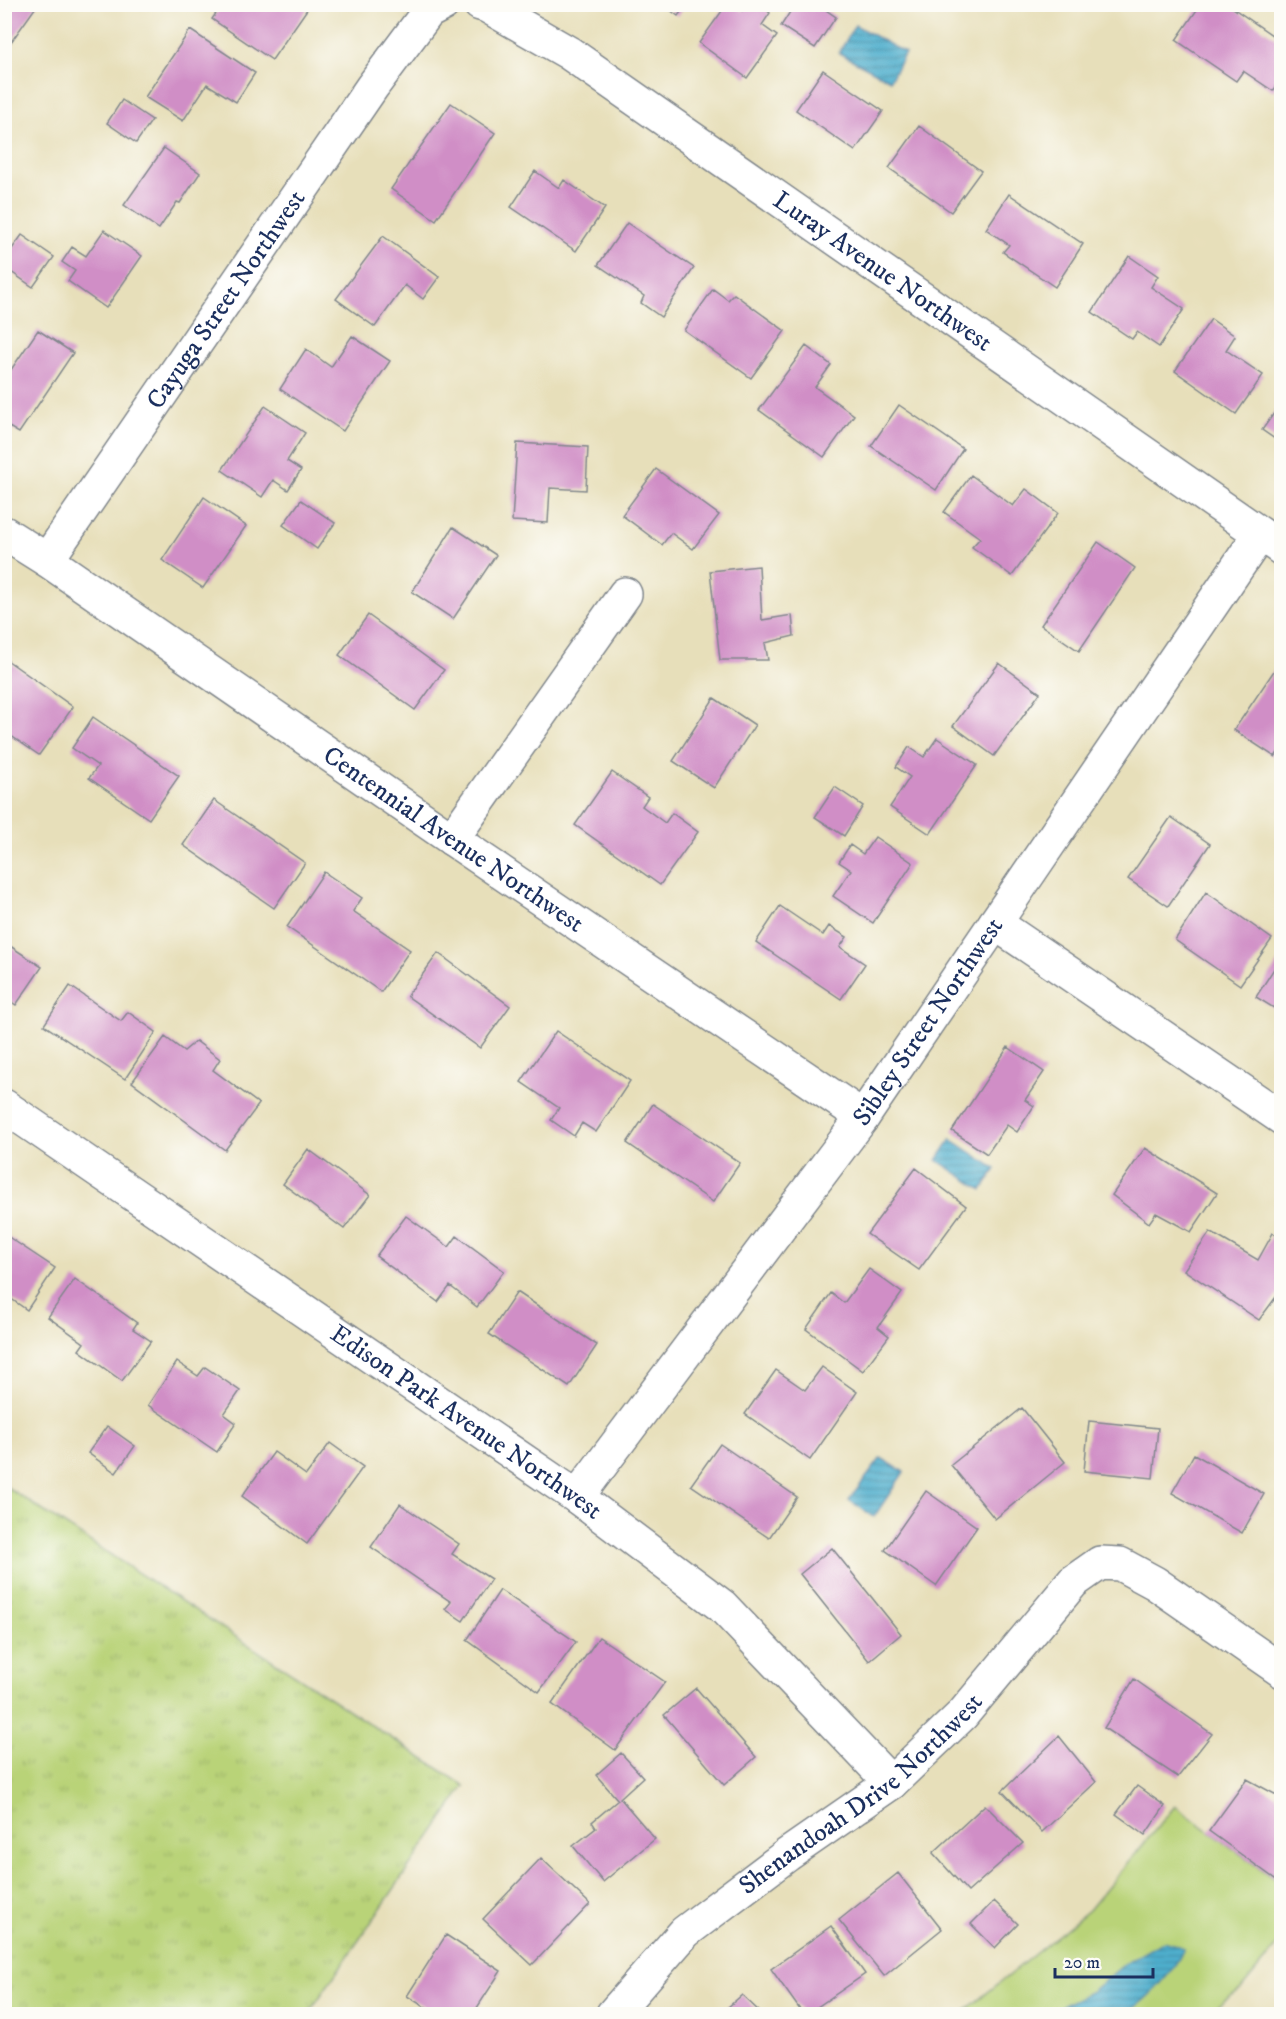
<svg xmlns="http://www.w3.org/2000/svg" width="1286" height="2019" viewBox="0 0 1286 2019" font-family="'IM FELL DW Pica',serif">
<style>
.grass{fill:#b9d378;stroke:#6a816b;stroke-width:1.5}
.park{fill:url(#park-tufts);stroke:#6a816b;stroke-width:1.5}
.water{fill:url(#water-rules);stroke:#356f96;stroke-width:1.5}
.building{fill:#d08ec6}
.lines{fill:none;stroke-linecap:round;stroke-linejoin:round}
.minor-casing{stroke:#81878c;stroke-width:36}
.minor{stroke:#fff;stroke-width:33}
.labels{text-anchor:middle;dominant-baseline:central;stroke-width:6;stroke-linejoin:round;paint-order:stroke}
.street-label{font-size:26px;fill:#1b2f5e;stroke:#fdfcf7}
</style>
<defs>
<pattern id="park-tufts" width="24" height="20" patternUnits="userSpaceOnUse" patternTransform="scale(1.5)"><rect width="24" height="20" fill="#b9d378"/><path d="M3 7l-1-3M5 7V3M7 7l1-3M15 17l-1-3M17 17v-4M19 17l1-3" fill="none" stroke="#9eb56a"/></pattern>
<pattern id="water-rules" width="6" height="5" patternUnits="userSpaceOnUse" patternTransform="scale(1.5)"><rect width="6" height="5" fill="#4fafcd"/><path d="M0 2.5h6" fill="none" stroke="#418faa"/></pattern>
</defs>
<rect width="100%" height="100%" fill="#fdfcf7"/>
<filter id="ink" filterUnits="userSpaceOnUse"><feTurbulence type="fractalNoise" baseFrequency=".0167" numOctaves="2"/><feDisplacementMap in="SourceGraphic" scale="12" xChannelSelector="R" yChannelSelector="G"/><feConvolveMatrix kernelMatrix="1 2 1 2 8 2 1 2 1" color-interpolation-filters="sRGB"/></filter>
<filter id="wash" filterUnits="userSpaceOnUse"><feTurbulence type="fractalNoise" baseFrequency=".008" numOctaves="4" result="noise"/><feDisplacementMap in="SourceGraphic" scale="24" xChannelSelector="R" yChannelSelector="G"/><feGaussianBlur stdDeviation="1.35" result="paint"/><feColorMatrix in="noise" values="0 0 0 0 0 0 0 0 0 0 0 0 0 0 0 0 0 1.4 0 .05"/><feComposite in="paint" operator="in"/></filter>
<g filter="url(#wash)">
<rect width="100%" height="100%" fill="#e7dfba"/>
<path class="grass" d="M1175 1806 1281 1884V1940L1241 1989 1205 2014H961L1089 1910Z"/>
<path class="park" d="M5 1486 465 1786 308 2014H5Z"/>
<path class="water" d="M855 25 905 53 890 80 839 53Z
M951 1139 996 1169 982 1190 937 1160Z
M881 1458 904 1472 874 1517 849 1500Z
M1164 1941 1184 1948C1173 1974 1149 1998 1126 2014H1046L1092 1991 1127 1962Z"/>
<g id="blocks">
<path class="building" d="M4 4H38L4 52Z
M662 4H687L678 16Z
M727 4H733L742 11 747 4H759L770 13 762 25 777 36 747 78 699 43Z
M795 4H817L836 17 815 48 781 26Z
M1201 4H1227L1282 42V79L1273 91 1243 71 1236 81 1176 40Z
M222 5H310L272 60 212 19Z
M190 30 255 73 236 102 207 84 183 121 145 97Z
M823 70 883 111 855 151 796 110Z
M122 100 152 120 136 143 107 123Z
M451 103 495 133 436 220 391 189Z
M919 126 981 171 951 212 889 168Z
M164 148 200 173 180 203 177 202 159 229 124 205Z
M535 171 559 188 564 180 605 208 576 251 511 207Z
M1009 194 1083 244 1055 287 1003 252 1009 245 986 229Z
M627 223 694 268 661 317 641 303 644 296 598 265Z
M104 230 142 256 106 308 68 281 75 271 62 262 72 247 86 256Z
M22 235 54 257 33 287 4 267V260Z
M383 236 439 277 423 299 405 285 375 327 336 299Z
M1129 256 1158 276 1151 287 1184 309 1159 347 1137 332 1132 339 1092 312Z
M713 289 728 300 734 294 785 331 751 378 684 330Z
M1211 319 1235 336 1226 350 1263 375 1236 414 1175 371Z
M38 330 73 353 19 433 4 424V380Z
M352 336 390 361 343 431 280 389 306 349 331 367Z
M806 346 831 365 815 387 854 415 824 457 759 410Z
M1282 402V444L1262 430Z
M899 405 963 449 936 490 871 446Z
M265 406 305 433 287 461 301 470 288 490 273 480 262 497 222 470Z
M517 443 588 447 586 490 550 488 548 523 512 521Z
M656 469 719 515 693 549 671 533 662 545 622 515Z
M971 475 1013 506 1026 489 1058 513 1012 576 972 547 980 538 944 512Z
M204 497 246 526 203 588 162 560Z
M301 500 335 523 317 549 283 525Z
M453 527 496 555 453 619 412 592Z
M1098 542 1135 568 1079 651 1041 625Z
M759 566 762 620 792 615 794 636 765 643 768 660H720L710 571Z
M368 615 444 670 415 710 339 655Z
M4 658 73 707 39 755 4 731Z
M1282 659V747L1275 757 1234 730Z
M999 663 1040 693 994 756 953 726Z
M714 698 755 725 714 788 673 761Z
M93 717 179 776 149 819 89 778 98 766 72 748Z
M937 738 977 765 930 834 890 807 910 777 896 767 909 747 924 757Z
M612 772 648 797 642 806 665 823 672 813 698 832 660 885 575 825Z
M835 787 863 806 844 836 815 817Z
M214 800 305 863 274 908 183 845Z
M1171 817 1210 844 1168 906 1128 879Z
M875 837 913 863 873 923 833 896 851 870 839 862 850 845 863 854Z
M324 872 362 898 353 911 410 950 381 992 287 927Z
M1206 892 1272 939 1240 985 1175 940Z
M780 906 823 935 829 926 847 937 840 947 865 964 841 999 756 942Z
M4 942 42 967 16 1005 4 997Z
M438 953 510 1006 480 1048 407 996Z
M1282 956V1013L1256 997Z
M70 986 121 1021 128 1012 156 1032 125 1079 44 1025Z
M556 1031 630 1081 596 1132 582 1123 574 1136 551 1120 559 1108 521 1082Z
M165 1037 184 1051 196 1041 220 1059 213 1070 259 1104 225 1150 132 1082Z
M1008 1047 1044 1072 1025 1100 1034 1106 1017 1132 1007 1125 987 1154 952 1131Z
M653 1104 740 1163 713 1202 627 1143Z
M1145 1148 1217 1193 1191 1232 1156 1213 1149 1223 1112 1195Z
M308 1149 370 1195 344 1229 283 1184Z
M916 1168 966 1206 919 1270 867 1234Z
M406 1216 449 1247 457 1236 504 1271 477 1307 450 1286 438 1302 376 1256Z
M1210 1232 1258 1260 1273 1233 1282 1239V1289L1259 1320 1184 1270Z
M4 1234 55 1268 27 1310 7 1296 4 1299Z
M869 1269 902 1293 878 1327 889 1336 863 1371 806 1329 831 1293 844 1303Z
M75 1279 137 1323 133 1329 151 1341 122 1381 79 1350 84 1343 48 1317Z
M517 1292 597 1345 569 1387 489 1334Z
M177 1362 198 1376 205 1367 240 1391 224 1414 236 1423 217 1452 148 1405Z
M822 1367 857 1392 810 1460 745 1414 776 1370 805 1390Z
M1022 1408 1065 1462 995 1519 951 1465Z
M1089 1421 1158 1428 1153 1478 1084 1471Z
M107 1426 135 1446 116 1473 88 1453Z
M330 1443 363 1467 307 1544 242 1496 274 1452 306 1475Z
M720 1444 797 1497 769 1538 691 1485Z
M1194 1454 1264 1494 1242 1533 1172 1493Z
M926 1491 977 1527 936 1586 885 1550Z
M400 1504 459 1544 452 1554 491 1579 463 1621 445 1609 451 1602 371 1547Z
M832 1548 901 1634 869 1661 800 1574Z
M500 1590 576 1642 539 1692 467 1640Z
M599 1637 665 1682 615 1750 552 1704Z
M1134 1679 1212 1734 1178 1777 1104 1728Z
M696 1688 756 1757 724 1785 664 1715Z
M1059 1736 1096 1782 1042 1832 1002 1791Z
M621 1753 643 1777 620 1798 655 1839 603 1882 573 1846 596 1828 592 1822 618 1800 596 1775Z
M1247 1779 1282 1798V1884L1209 1831Z
M1137 1786 1165 1806 1145 1835 1116 1814Z
M985 1805 1023 1843 968 1892 933 1853Z
M541 1858 590 1904 532 1965 483 1919Z
M898 1873 942 1929 884 1976 839 1920Z
M994 1901 1018 1924 995 1948 971 1924Z
M831 1926 865 1974 807 2014H803L771 1969Z
M446 1935 501 1971 473 2014H436L407 1996Z
M742 1995 762 2014H720Z"/>
</g>
</g>
<g filter="url(#ink)">
<use href="#blocks" fill-opacity="0" stroke="#81878c" stroke-width="1.5"/>
<g class="lines">
<defs>
<g id="minor">
<path id="s1" d="M480 4 487 6 569 53 1282 549"/>
<path id="s2" d="M4 533 47 560 452 839 863 1117"/>
<path id="s3" d="M47 560 372 87 428 12 443 4"/>
<path d="M452 839 625 594"/>
<path d="M995 923 1282 1118"/>
<path id="s4" d="M4 1106 577 1497 722 1606 891 1783"/>
<path id="s5" d="M577 1497 863 1117 1260 534"/>
<path id="s6" d="M613 2014 685 1932 787 1855 891 1783 963 1714 1073 1582 1100 1563 1120 1564 1155 1583 1282 1671"/>
</g>
</defs>
<use href="#minor" class="minor-casing"/>
<use href="#minor" class="minor"/>
</g>
</g>
<g class="labels">
<g class="street-label">
<text stroke="none"><textPath href="#s1" startOffset="484">Luray Avenue Northwest</textPath></text>
<text stroke="none"><textPath href="#s3" startOffset="316">Cayuga Street Northwest</textPath></text>
<text stroke="none"><textPath href="#s2" startOffset="544">Centennial Avenue Northwest</textPath></text>
<text stroke="none"><textPath href="#s5" startOffset="591">Sibley Street Northwest</textPath></text>
<text stroke="none"><textPath href="#s4" startOffset="560">Edison Park Avenue Northwest</textPath></text>
<text stroke="none"><textPath href="#s6" startOffset="333">Shenandoah Drive Northwest</textPath></text>
</g>
</g>
<rect width="1286" height="2019" fill="none" stroke="#fdfcf7" stroke-width="24"/>
<path d="M1055 1968v9h98v-9" fill="none" stroke="#1b2f5e" stroke-width="3"/>
<text x="1064" y="1968" font-size="18" fill="#1b2f5e" stroke="#fdfcf7" stroke-width="4.5" paint-order="stroke">20 m</text>
</svg>
